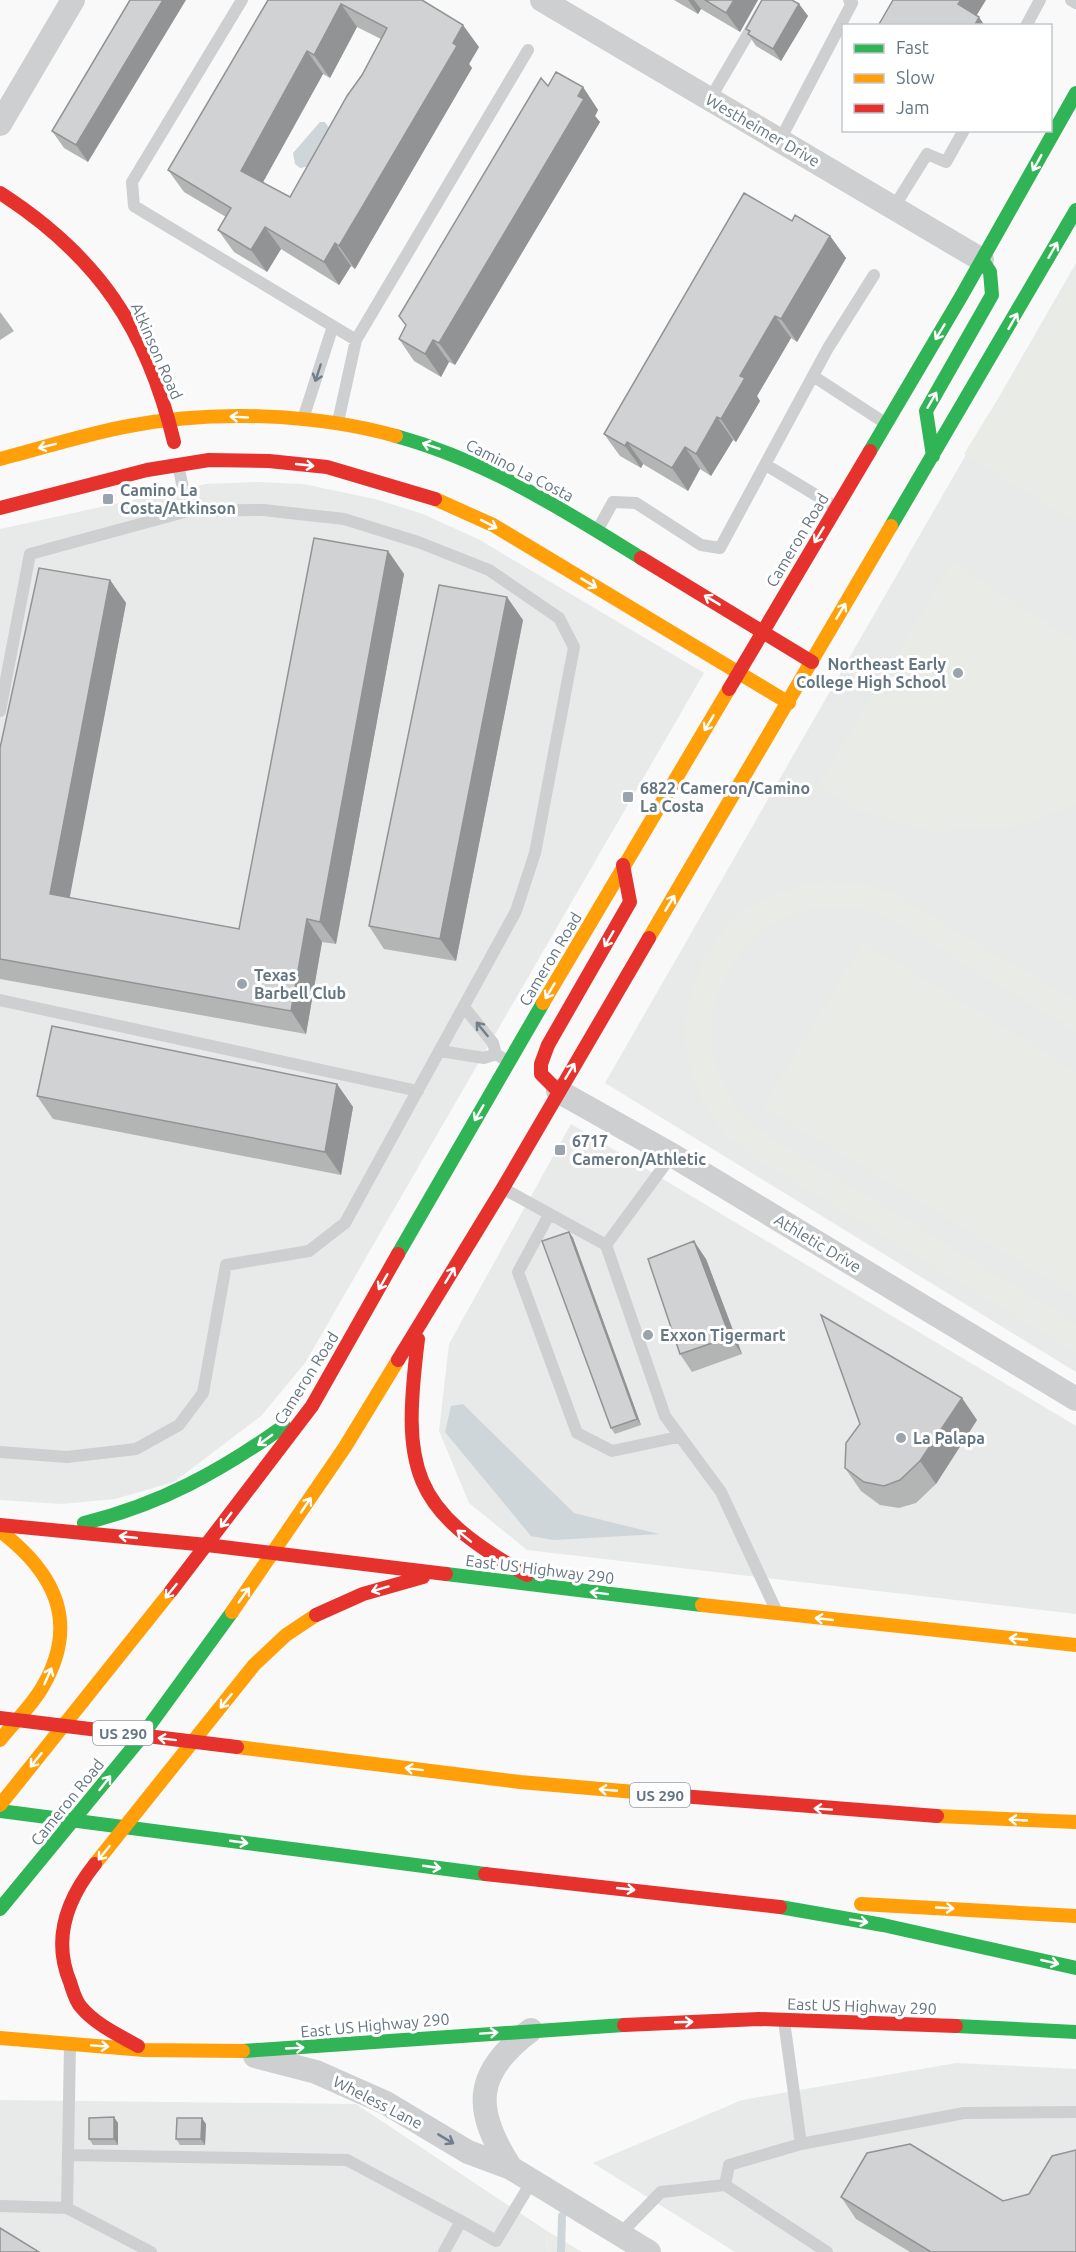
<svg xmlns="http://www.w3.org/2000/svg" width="1076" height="2252" viewBox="0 0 1076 2252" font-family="Ubuntu,sans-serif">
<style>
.built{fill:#e8e9e9}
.green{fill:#e8ebe6}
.water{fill:#ced6d9}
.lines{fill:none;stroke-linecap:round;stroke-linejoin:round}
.stream{stroke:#ced6d9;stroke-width:8}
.lane{stroke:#cecfd0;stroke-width:12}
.street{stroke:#cecfd0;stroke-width:24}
.fast{stroke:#30b455;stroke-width:14}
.slow{stroke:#ff9f0a;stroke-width:14}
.jam{stroke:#e5322d;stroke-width:14}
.wall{fill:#b3b5b5;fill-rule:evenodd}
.shaded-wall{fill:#929394}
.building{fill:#d0d2d3;stroke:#929394;stroke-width:1.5;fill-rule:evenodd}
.oneway{stroke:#fff}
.oneway2{stroke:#707f8b}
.poi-dot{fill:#99a4ac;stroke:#fff;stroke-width:2}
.labels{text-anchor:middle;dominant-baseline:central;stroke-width:6;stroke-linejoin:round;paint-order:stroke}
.shield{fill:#fff;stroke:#939fa8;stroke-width:1.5}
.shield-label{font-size:15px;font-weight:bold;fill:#657683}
.street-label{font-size:16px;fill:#657683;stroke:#fff}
.poi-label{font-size:16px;font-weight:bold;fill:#657683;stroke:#fff;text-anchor:start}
</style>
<rect width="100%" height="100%" fill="#f9f9f9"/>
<path class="built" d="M1076 263V1372L605 1083Z
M258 482 303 484 375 499 423 514 478 539 704 673 305 1363 261 1416 174 1482 115 1499 62 1504 0 1500V529L206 484Z
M571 1124 1076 1426V1614L527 1550 469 1503 439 1431 449 1344Z
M956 2063 1076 2069V2252H735L593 2163 742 2100Z
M0 2100 356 2104 547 2231 546 2252H0Z"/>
<path class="green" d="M1076 272V517L1074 521 964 454Z
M953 561 1076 642V805L1019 826 934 832 859 811 818 786Z
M823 881 870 885 893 893 1076 1001V1032C1037 1008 998 985 959 961 924 940 888 911 845 907 755 900 685 996 721 1079 731 1104 749 1122 770 1137L1076 1323V1353L757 1159C738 1146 721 1131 708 1111 663 1043 687 943 758 902 779 891 800 885 823 881Z
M863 942 1076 1071V1296L763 1107Z
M547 2231 582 2252H546Z"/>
<path class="water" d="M320 122H325L329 128 311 166 300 168 295 164 293 153Z
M463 1404 574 1513 659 1534 554 1540 531 1536 445 1432 451 1406Z"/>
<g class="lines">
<path class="stream" d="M561 2252 562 2216"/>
<path class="lane" d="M242 0 132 182 134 206 356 340 528 50
M1071 0 1076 3
M1026 26 1040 0
M710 99 768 0
M780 140 852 3 849 0
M894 207 927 154 946 162 964 130
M813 376 885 423
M303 419 333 326
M338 422 356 340
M178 465 188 511
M766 465 834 506
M598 529 613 502 636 503 701 545 720 548 828 348 874 275
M0 711 30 554 188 511 263 510 344 519 418 542 489 570 559 618 574 647 535 853 516 911 345 1223 309 1251 226 1265 203 1393 179 1425 136 1449 67 1457 0 1452
M0 1000 418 1091
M464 1007 493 1043 496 1054 507 1061
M440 1051 484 1058 496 1054
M672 1155 606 1245 665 1416 721 1492 776 1610
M504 1189 606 1245
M549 1215 518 1272 577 1433 612 1451 678 1437
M784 2021 801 2144
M70 2045 68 2155 347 2160 461 2221
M0 2206 67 2208 151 2252
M67 2208 68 2155
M620 2234 661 2192 725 2185
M444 2252 461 2221 496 2241 532 2181
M827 2252 725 2185 729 2165 801 2144 964 2113 1076 2112"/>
<path class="street" d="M542 0 982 260
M0 124 73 0
M558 1091 672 1155 1076 1399
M255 2056 316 2072 386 2103 468 2152 511 2168 649 2252
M511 2168C473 2110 473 2073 531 2030"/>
<path class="fast" d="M396 436C489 462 560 508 641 558
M870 451 962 295 1076 93
M933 456 926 411 992 295 990 272 982 260
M891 526 1076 210
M398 1254 543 1003
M84 1523C159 1505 221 1471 284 1426
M446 1574 702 1605
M0 1811 485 1874
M780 1907 883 1925 1076 1968
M0 1909 139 1740 232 1612
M956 2026 1076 2032
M243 2051 624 2025"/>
<path class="slow" d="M0 459C43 448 85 434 129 426 212 410 314 413 396 436
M435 499 493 525 789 703
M649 938 891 526
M543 1003 729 689
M0 1531C54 1572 80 1622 43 1686 32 1706 14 1722 0 1740
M702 1605 1076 1645
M232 1612 345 1447 398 1360
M237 1747 520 1782 681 1796
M0 1805 171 1591
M937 1816 1076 1822
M95 1864 254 1665 286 1635 316 1615
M861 1904 1076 1916
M0 2038 144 2050 243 2051"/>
<path class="jam" d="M0 193C98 256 147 329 174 442
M0 508 147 470 209 460 269 461 327 467 435 499
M641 558 812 662
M729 689 870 451
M558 1091 541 1074V1064L548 1045 630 902 623 865
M418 1339C402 1469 409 1509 527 1575
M398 1360 503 1188 649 938
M0 1525 207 1545 446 1574
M171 1591 312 1406 398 1254
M316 1615 363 1594 423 1577
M0 1718 237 1747
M681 1796 937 1816
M95 1864C67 1899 52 1939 70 1982 73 1991 75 2000 81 2007 96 2025 119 2035 138 2046
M485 1874 780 1907
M624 2025 759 2019 956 2026"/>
</g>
<path class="wall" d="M130 0 88 162 64 148 52 131Z
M268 0H422L479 47 469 64 472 68 377 231 355 269 351 266 339 285 281 249 267 272 234 252 218 230 226 217 184 192 168 170ZM357 27 381 39 362 75 290 197 263 182 323 74 330 78Z
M674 0H758L740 32 701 9 698 14Z
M799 4 808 16 781 61 756 46 748 34 749 33 746 29Z
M548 86 583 87 598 110 595 116 600 122 455 365 449 362 441 377 414 361 399 339Z
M792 221 830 236 846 258 797 342 791 338 757 396 760 401 736 442 733 440 711 476 700 469 688 491 643 464 641 468 620 456 604 434Z
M0 312 14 331 0 340Z
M388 551 404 574 336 944 322 942 306 1034 0 979V748L110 580 126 603 69 898 239 929Z
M523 620 456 961 384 949 369 926Z
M337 1084 353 1107 341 1175 53 1119 37 1096Z
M569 1232 573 1238 641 1425 615 1434 611 1428Z
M706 1259 742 1354 692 1372 680 1354Z
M977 1420 936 1484 916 1503 899 1508 880 1505 861 1491 845 1468Z
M118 2123V2145H93L89 2139Z
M206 2124 205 2145H180L176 2139Z
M841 2197 1076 2252H910L856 2219Z"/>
<path class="shaded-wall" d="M163 0H186L88 162 76 145Z
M688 0H694L701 9 698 14Z
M734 0H758L740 32 726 13Z
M961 0H986L972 23 958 4Z
M341 4 357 27 330 78 314 55Z
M799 4 808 16 781 61 773 49Z
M979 17 985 26H974Z
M463 25 479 47 469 64 472 68 355 269 339 246Z
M307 51 323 74 257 193 241 171Z
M583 87 598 110 595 116 600 122 455 365 439 343Z
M265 227 281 249 267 272 251 250Z
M830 236 846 258 797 342 781 319Z
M335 243 351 266 339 285 324 262Z
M775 316 791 338 757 396 760 401 736 442 721 419 740 376Z
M433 340 449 362 441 377 425 354Z
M717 417 733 440 711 476 696 454Z
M627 442 643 464 641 468 625 446Z
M685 447 700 469 688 491 672 468Z
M388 551 404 574 336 944 320 922Z
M110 580 126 603 66 917 50 894Z
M507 597 523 620 456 961 440 939Z
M307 919 322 942 306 1034 291 1011Z
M337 1084 353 1107 341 1175 325 1152Z
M569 1232 573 1238 641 1425 637 1419Z
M694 1241 706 1259 742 1354 730 1337Z
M962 1398 977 1420 936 1484 920 1461Z
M114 2117 118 2123V2145L114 2139Z
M202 2118 206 2124 205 2145 201 2139Z"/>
<path class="building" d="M130 0H163L76 145 52 131Z
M268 0H422L463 25 453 43 457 46 361 209 339 246 335 243 324 262 265 227 251 250 218 230 231 208 168 170ZM341 4 387 28 362 75 347 96 290 197 241 171 307 51 314 55Z
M705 0H734L726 13Z
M762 0H792L799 4 773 49 748 34 750 31 746 29Z
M893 0H961L958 4 979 17 974 26H878Z
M556 72 583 87 578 96 584 99 439 343 433 340 425 354 399 339 406 325 399 316 541 78 548 86Z
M744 193 792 221 795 215 830 236 781 319 775 316 740 376 745 378 721 419 717 417 696 454 685 447 672 468 627 442 625 446 604 434Z
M314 538 388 551 320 922 307 919 291 1011 0 959V748L39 568 110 580 50 894 239 929Z
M439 585 507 597 440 939 369 926Z
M52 1026 337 1084 325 1152 37 1096Z
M569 1232 637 1419 611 1428 542 1241Z
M694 1241 730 1337 680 1354 648 1259Z
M821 1315 962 1398 920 1461 900 1480 884 1486 864 1482 845 1468 846 1443 860 1424Z
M114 2117V2139H89V2118Z
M177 2118H202L201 2139H176Z
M910 2144 1003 2201 1029 2194 1052 2156 1076 2150V2252H931L841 2197 867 2153Z
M0 2228 39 2252H0Z"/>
<defs><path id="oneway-shaft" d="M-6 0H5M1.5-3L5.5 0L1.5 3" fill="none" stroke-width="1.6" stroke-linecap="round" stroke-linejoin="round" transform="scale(1.5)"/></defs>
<g class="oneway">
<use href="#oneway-shaft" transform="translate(1037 163) rotate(119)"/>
<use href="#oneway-shaft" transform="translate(1053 250) rotate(-60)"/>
<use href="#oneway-shaft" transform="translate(1013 321) rotate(-60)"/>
<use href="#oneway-shaft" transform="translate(940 332) rotate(121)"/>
<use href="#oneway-shaft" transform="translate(932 400) rotate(-60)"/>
<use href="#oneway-shaft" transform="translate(239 417) rotate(-177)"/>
<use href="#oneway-shaft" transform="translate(47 446) rotate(166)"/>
<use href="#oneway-shaft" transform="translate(431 446) rotate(-161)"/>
<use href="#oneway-shaft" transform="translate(305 465) rotate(6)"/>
<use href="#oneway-shaft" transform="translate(489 524) rotate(27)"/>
<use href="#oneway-shaft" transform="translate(819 535) rotate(121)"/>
<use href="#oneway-shaft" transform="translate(589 583) rotate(31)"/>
<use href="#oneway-shaft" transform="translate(712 600) rotate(-149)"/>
<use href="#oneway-shaft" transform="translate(841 611) rotate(-59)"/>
<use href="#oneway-shaft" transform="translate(709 723) rotate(121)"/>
<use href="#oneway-shaft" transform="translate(670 903) rotate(-59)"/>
<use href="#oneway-shaft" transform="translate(609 939) rotate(120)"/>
<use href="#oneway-shaft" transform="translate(550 991) rotate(121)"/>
<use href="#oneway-shaft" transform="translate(570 1071) rotate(-59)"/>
<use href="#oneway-shaft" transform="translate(479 1113) rotate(120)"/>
<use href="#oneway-shaft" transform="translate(450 1275) rotate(-59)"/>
<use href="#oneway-shaft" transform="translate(383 1282) rotate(120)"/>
<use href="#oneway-shaft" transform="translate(265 1440) rotate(144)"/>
<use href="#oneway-shaft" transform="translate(306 1505) rotate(-56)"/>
<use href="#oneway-shaft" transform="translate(226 1520) rotate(127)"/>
<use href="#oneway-shaft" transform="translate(464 1536) rotate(-141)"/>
<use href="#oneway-shaft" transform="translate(128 1537) rotate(-174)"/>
<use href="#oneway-shaft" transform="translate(380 1589) rotate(163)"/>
<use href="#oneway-shaft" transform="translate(171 1591) rotate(129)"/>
<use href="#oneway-shaft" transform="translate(599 1593) rotate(-173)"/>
<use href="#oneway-shaft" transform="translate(244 1595) rotate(-54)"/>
<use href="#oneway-shaft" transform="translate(824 1619) rotate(-174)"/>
<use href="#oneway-shaft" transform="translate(1018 1639) rotate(-175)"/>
<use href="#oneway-shaft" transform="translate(48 1676) rotate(-66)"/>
<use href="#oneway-shaft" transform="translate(226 1701) rotate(129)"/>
<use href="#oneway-shaft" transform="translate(167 1739) rotate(-173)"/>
<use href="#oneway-shaft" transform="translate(36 1760) rotate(129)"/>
<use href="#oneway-shaft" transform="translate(414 1769) rotate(-173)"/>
<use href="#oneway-shaft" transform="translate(105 1783) rotate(-52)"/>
<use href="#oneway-shaft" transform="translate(608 1790) rotate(-175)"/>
<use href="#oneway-shaft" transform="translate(823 1809) rotate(-176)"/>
<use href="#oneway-shaft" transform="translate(1018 1820) rotate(-177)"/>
<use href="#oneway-shaft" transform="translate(239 1842) rotate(8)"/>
<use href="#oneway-shaft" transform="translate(104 1853) rotate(129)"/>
<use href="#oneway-shaft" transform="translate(432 1867) rotate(8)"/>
<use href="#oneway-shaft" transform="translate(626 1889) rotate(6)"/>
<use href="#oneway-shaft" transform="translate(945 1908) rotate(3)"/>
<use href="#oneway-shaft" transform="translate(859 1921) rotate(10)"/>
<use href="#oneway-shaft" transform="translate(1050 1962) rotate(13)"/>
<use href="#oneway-shaft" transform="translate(684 2022) rotate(-2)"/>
<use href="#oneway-shaft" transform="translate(489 2033) rotate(-4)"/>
<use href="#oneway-shaft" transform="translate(100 2046) rotate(4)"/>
<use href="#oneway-shaft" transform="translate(295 2048) rotate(-3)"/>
</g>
<g class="oneway2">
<use href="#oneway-shaft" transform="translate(318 373) rotate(108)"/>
<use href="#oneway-shaft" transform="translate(482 1029) rotate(-129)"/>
<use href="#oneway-shaft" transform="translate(446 2139) rotate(31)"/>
</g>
<g class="poi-dot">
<rect x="102" y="493" width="12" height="12" rx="3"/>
<circle cx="958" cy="673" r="6"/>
<rect x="622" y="791" width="12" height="12" rx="3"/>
<circle cx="242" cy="984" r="6"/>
<rect x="554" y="1144" width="12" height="12" rx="3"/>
<circle cx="648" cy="1335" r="6"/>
<circle cx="901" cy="1438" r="6"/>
</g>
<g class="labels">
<g class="shield">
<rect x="93" y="1721" width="60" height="24" rx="4.5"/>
<rect x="630" y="1783" width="60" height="24" rx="4.5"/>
</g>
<g class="shield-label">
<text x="123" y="1733">US 290</text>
<text x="660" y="1795">US 290</text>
</g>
<g class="street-label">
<text transform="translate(763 130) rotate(30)">Westheimer Drive</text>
<text transform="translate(157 351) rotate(66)">Atkinson Road</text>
<text transform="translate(520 470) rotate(27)">Camino La Costa</text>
<text transform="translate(797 540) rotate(-59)">Cameron Road</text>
<text transform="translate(550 959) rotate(-59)">Cameron Road</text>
<text transform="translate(818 1243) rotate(31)">Athletic Drive</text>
<text transform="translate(306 1378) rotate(-58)">Cameron Road</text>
<text transform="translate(540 1569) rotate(7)">East US Highway 290</text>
<text transform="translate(67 1802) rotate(-51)">Cameron Road</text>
<text transform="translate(862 2006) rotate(2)">East US Highway 290</text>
<text transform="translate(375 2025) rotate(-5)">East US Highway 290</text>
<text transform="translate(378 2102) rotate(27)">Wheless Lane</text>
</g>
<g class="poi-label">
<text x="120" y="490">Camino La<tspan x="120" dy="18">Costa/Atkinson</tspan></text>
<text x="946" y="664" text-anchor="end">Northeast Early<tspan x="946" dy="18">College High School</tspan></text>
<text x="640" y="788">6822 Cameron/Camino<tspan x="640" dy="18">La Costa</tspan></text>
<text x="254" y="975">Texas<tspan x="254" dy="18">Barbell Club</tspan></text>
<text x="572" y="1141">6717<tspan x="572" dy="18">Cameron/Athletic</tspan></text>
<text x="660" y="1335">Exxon Tigermart</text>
<text x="913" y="1438">La Palapa</text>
</g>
</g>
<rect x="842" y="24" width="210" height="108" fill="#ffffff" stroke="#c1c8cd" stroke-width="1.5"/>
<rect x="854" y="44" width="30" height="9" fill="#30b455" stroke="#c1c8cd" stroke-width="1.5"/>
<text x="896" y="54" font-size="18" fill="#657683">Fast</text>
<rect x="854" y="74" width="30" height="9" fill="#ff9f0a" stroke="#c1c8cd" stroke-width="1.5"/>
<text x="896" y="84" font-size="18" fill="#657683">Slow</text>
<rect x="854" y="104" width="30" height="9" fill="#e5322d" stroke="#c1c8cd" stroke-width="1.5"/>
<text x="896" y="114" font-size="18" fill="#657683">Jam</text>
</svg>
